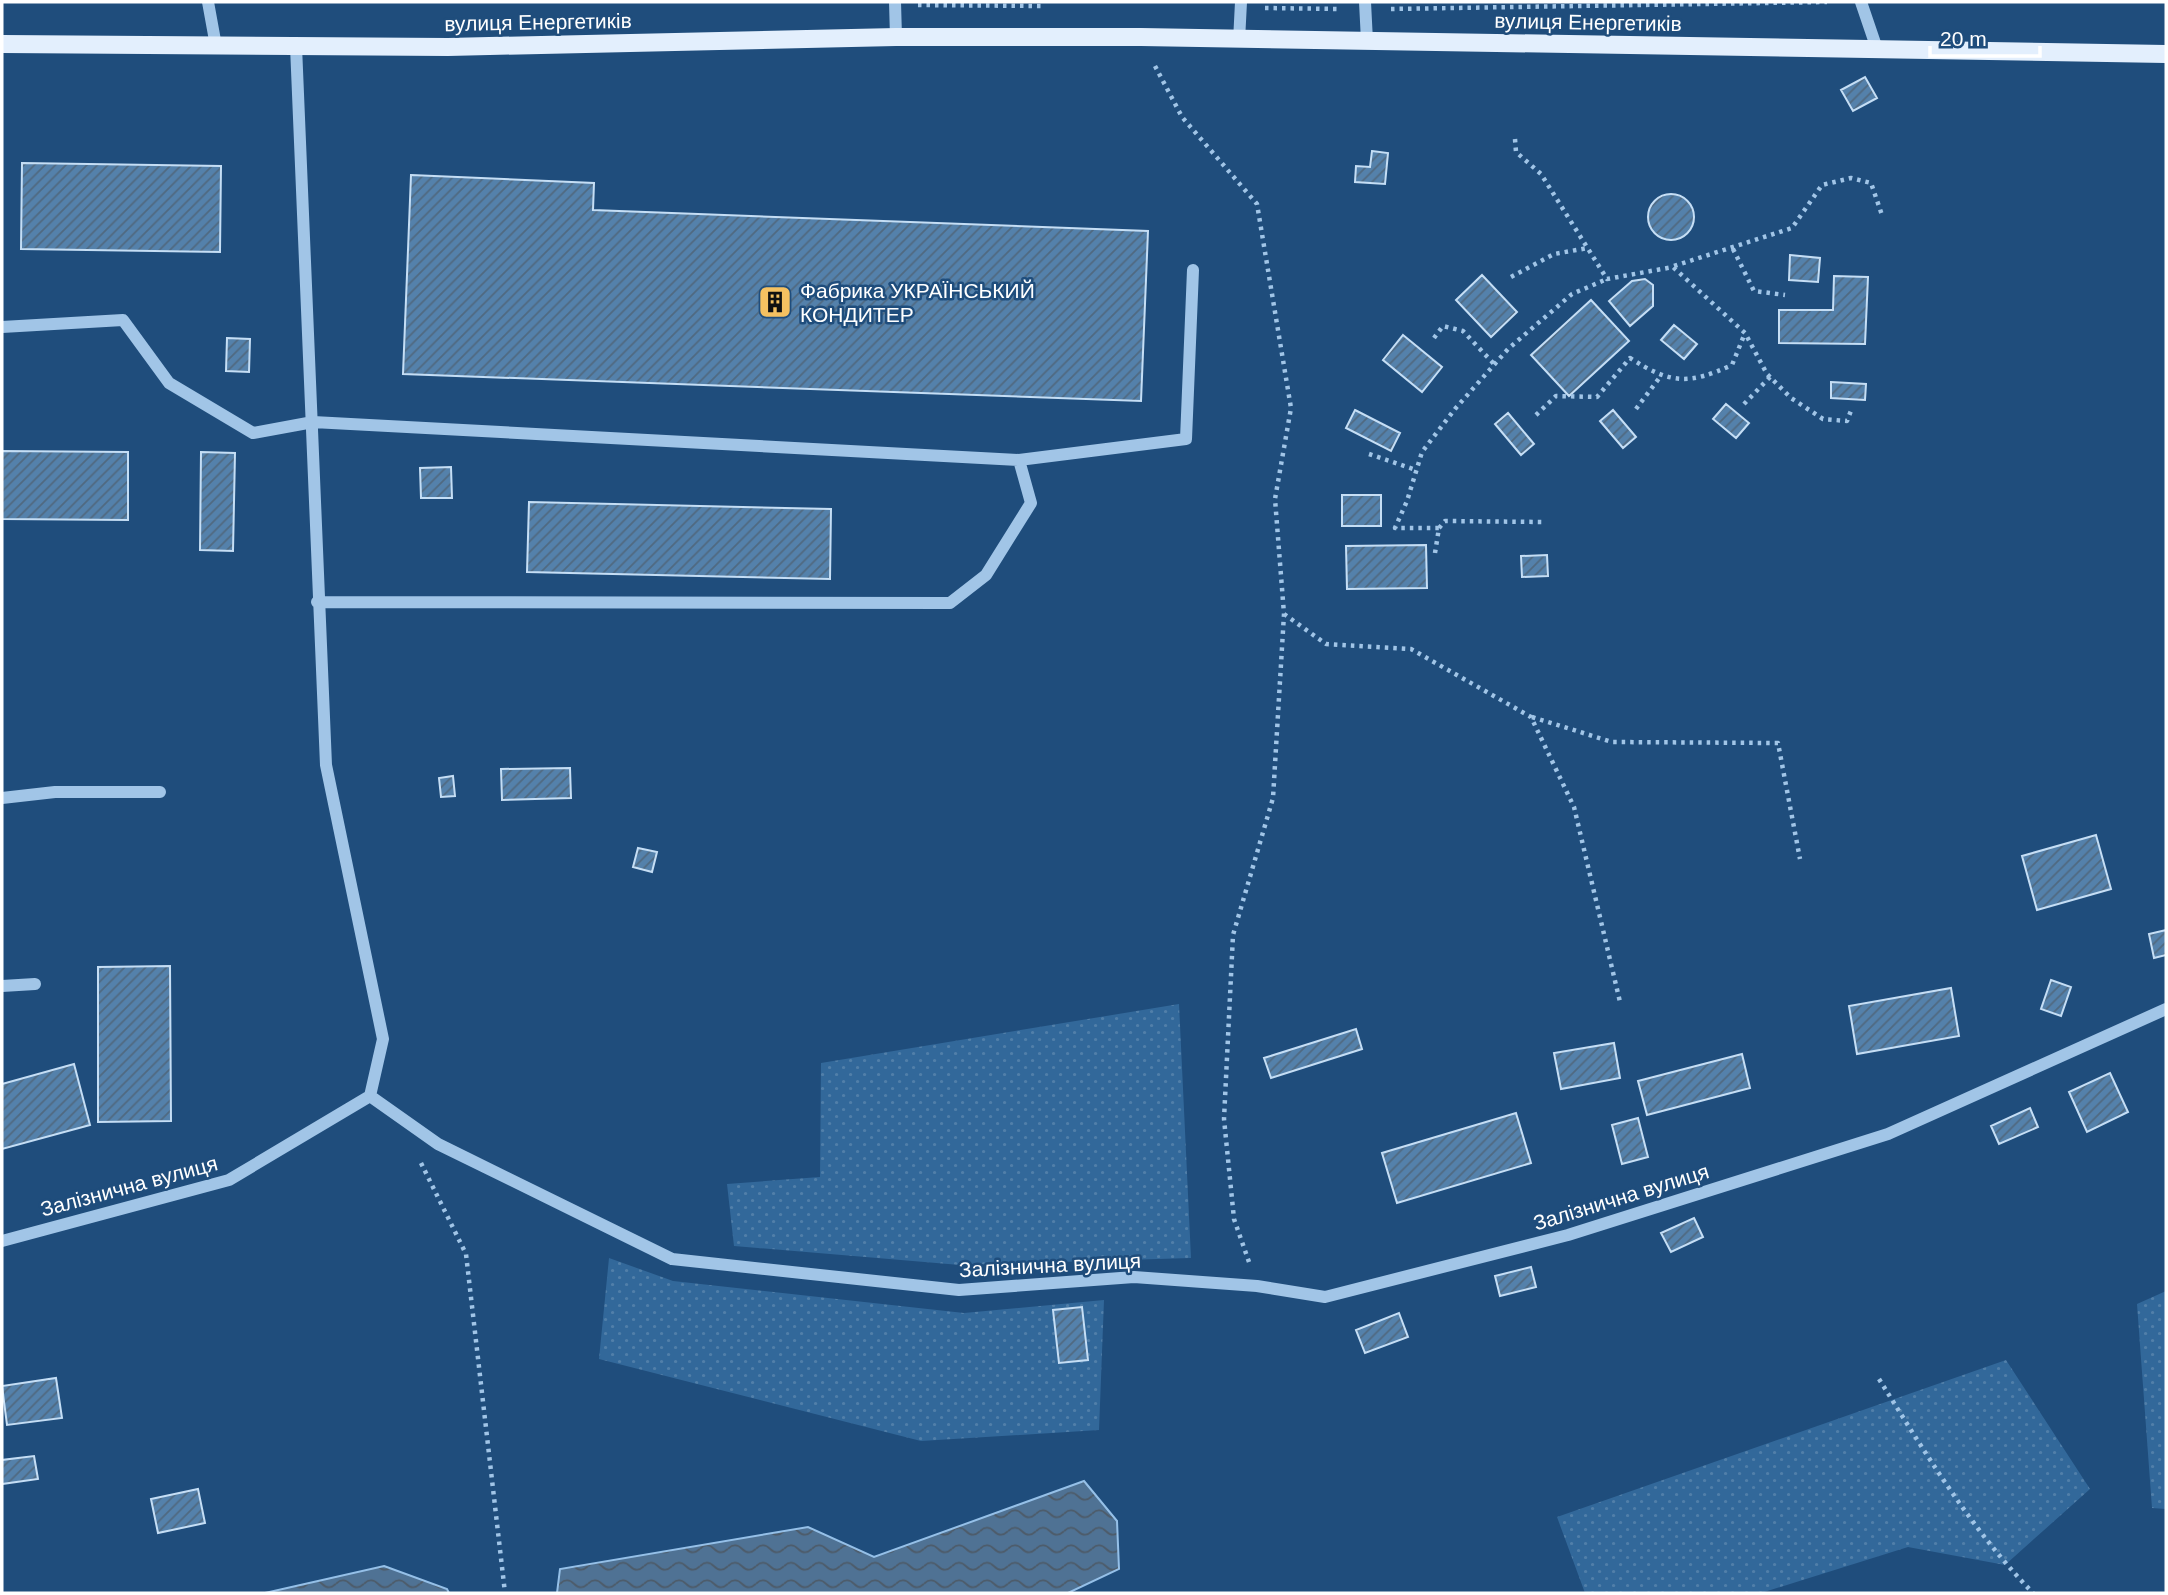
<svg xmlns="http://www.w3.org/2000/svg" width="2168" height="1595" viewBox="0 0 2168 1595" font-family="Helvetica,sans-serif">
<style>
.garden{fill:url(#garden-dots)}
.water{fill:url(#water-waves);stroke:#95c0e8;stroke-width:2}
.building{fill:url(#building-hatch);stroke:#c5def5;stroke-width:2}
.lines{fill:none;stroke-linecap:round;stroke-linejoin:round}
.path{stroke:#a1c5e7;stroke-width:4.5;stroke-dasharray:3.5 5;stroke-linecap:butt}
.minor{stroke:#a1c5e7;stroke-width:12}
.major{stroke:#e3effd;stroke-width:18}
.labels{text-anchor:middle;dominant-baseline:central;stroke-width:5;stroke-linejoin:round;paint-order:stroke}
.street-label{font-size:21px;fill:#fff;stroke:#1f4d7c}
.poi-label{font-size:21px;fill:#fff;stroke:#1f4d7c;text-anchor:start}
</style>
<defs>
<pattern id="garden-dots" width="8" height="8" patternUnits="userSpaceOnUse" patternTransform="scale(1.75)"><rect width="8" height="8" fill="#32689a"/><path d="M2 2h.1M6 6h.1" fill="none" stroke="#517fa9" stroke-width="1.8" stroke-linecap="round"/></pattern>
<pattern id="water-waves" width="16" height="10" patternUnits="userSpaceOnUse" patternTransform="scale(1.75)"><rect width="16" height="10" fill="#4f7294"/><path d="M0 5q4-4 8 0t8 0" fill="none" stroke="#4d5b69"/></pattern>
<pattern id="building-hatch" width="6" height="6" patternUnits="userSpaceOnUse" patternTransform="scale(1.75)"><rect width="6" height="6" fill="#5481ab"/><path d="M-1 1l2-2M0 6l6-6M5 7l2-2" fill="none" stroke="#506980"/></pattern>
</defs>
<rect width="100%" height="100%" fill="#1f4d7c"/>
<path class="garden" d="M1179 1004 1191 1258 960 1265 734 1246 727 1184 820 1177 821 1063Z
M609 1258 673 1281 964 1313 1104 1300 1099 1430 921 1441 599 1359Z
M2166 1291V1509L2152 1508 2137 1304Z
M2006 1360 2090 1489 2005 1565 1908 1547 1761 1593H1585L1557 1517Z"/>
<path class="water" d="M1084 1481 1117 1521 1119 1569 1068 1593H557L560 1569 808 1527 874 1557Z
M384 1566 447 1589 449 1593H265Z"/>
<path class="building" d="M1865 77 1877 98 1853 111 1841 90Z
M1372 151 1388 153 1385 184 1355 182 1356 166 1370 167Z
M22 163 221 166 220 252 21 249Z
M411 175 594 183 593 210 1148 231 1141 401 403 374Z
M1648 217a23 23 0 1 1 46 0a23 23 0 1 1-46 0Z
M1790 255 1820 258 1818 282 1789 280Z
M1482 275 1517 312 1491 337 1456 300Z
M1834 276 1868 277 1865 344 1779 343V310H1833Z
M1645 279 1653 285V306L1630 326 1609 301 1632 281Z
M1591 300 1629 341 1569 396 1531 355Z
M1674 325 1697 344 1684 359 1661 340Z
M1403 335 1442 367 1422 392 1383 360Z
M227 338 250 339 249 372 226 371Z
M1831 382 1866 384 1865 400 1831 398Z
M1726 404 1749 423 1736 438 1713 419Z
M1355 410 1400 433 1391 451 1346 428Z
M1613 410 1636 437 1623 448 1600 421Z
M1508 413 1534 444 1521 455 1495 424Z
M2 451 128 452V520L2 519Z
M201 452 235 453 233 551 200 550Z
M451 467 452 498H421L420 468Z
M1342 495H1381V526H1342Z
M529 502 831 509 830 579 527 572Z
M1426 545 1427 588 1347 589 1346 546Z
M1547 555 1548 576 1522 577 1521 556Z
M570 768 571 798 502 800 501 769Z
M453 776 455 796 441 797 439 778Z
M2096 835 2111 889 2037 910 2022 856Z
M638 848 657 852 652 872 633 867Z
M2166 930V955L2154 958 2149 934Z
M170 966 171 1121 98 1122V967Z
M2051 980 2071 987 2061 1016 2041 1009Z
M1951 988 1959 1036 1857 1054 1849 1006Z
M1356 1029 1362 1049 1271 1078 1264 1058Z
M1614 1043 1620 1078 1561 1089 1554 1053Z
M1742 1054 1750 1088 1647 1115 1638 1081Z
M74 1064 90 1125 2 1149V1084Z
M2110 1073 2128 1112 2087 1132 2069 1092Z
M2030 1108 2038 1127 1999 1144 1991 1126Z
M1516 1113 1531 1163 1397 1203 1382 1153Z
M1638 1118 1648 1157 1622 1164 1612 1125Z
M1694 1218 1703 1237 1671 1252 1661 1233Z
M1531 1267 1536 1287 1500 1296 1495 1276Z
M1082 1307 1088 1360 1059 1363 1053 1310Z
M1399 1313 1408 1337 1365 1353 1356 1330Z
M56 1378 62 1418 7 1425 2 1386Z
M34 1456 38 1479 2 1484V1460Z
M198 1489 205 1523 158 1533 151 1499Z"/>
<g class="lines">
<path class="path" d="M918 5 1042 6
M1265 8 1340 9
M1391 9 1827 2
M1155 66 1182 117 1257 204 1291 408 1275 499 1284 614 1273 798 1233 935 1224 1119 1234 1219 1249 1262
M1515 139 1516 152 1541 174 1607 279 1673 267 1745 333 1767 374 1791 398 1823 419 1847 421 1852 408
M1733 249 1754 291 1785 295
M1674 266 1792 228 1822 185 1851 178 1871 183 1882 215
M1511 277 1554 254 1588 248
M1434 338 1443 326 1463 331 1494 364
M1744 404 1770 377
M1636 409 1660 377
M1536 415 1556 396 1597 397 1630 358C1671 384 1688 385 1732 365L1745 333
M1369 454 1416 470
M1439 528 1445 521 1542 522
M1435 553 1439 528H1395L1407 501 1422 452 1455 409 1508 349 1572 294 1607 279
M1284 614 1326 644 1411 649 1531 717 1574 807 1620 1002
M1532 717 1612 742 1778 743 1800 859
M421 1163 466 1254 505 1593
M1879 1379C1926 1454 1971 1529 2033 1593"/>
<path class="minor" d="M208 2 216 46
M895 2 896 37
M1365 2 1367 41
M1861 2 1877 49
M1239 41 1241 2
M296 46 326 765 383 1039 370 1096
M2 327 123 320 169 383 253 433 313 422 1019 460 1186 439 1193 270
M317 602 950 603 986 575 1031 503 1019 460
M2 798 55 792H160
M2 986 35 984
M370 1096 438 1144 672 1259 959 1290 1134 1277 1257 1286 1325 1297 1568 1235 1888 1134 2166 1009
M2 1241 229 1180 370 1096"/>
<path class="major" d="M2 44 448 47 896 37H1141L2166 54"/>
</g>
<defs>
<symbol id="building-square" viewBox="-11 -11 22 22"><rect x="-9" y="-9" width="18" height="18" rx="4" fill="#f5c161" stroke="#1f4d7c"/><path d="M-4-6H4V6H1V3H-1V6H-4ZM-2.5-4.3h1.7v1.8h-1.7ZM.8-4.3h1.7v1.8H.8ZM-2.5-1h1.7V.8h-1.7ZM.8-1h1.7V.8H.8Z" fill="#111"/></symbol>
</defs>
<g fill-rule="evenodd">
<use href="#building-square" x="756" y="283" width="38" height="38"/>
</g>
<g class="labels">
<g class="street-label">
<text transform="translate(538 22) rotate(-1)">вулиця Енергетиків</text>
<text transform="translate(1588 22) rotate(1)">вулиця Енергетиків</text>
<text transform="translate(129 1186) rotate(-15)">Залізнична вулиця</text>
<text transform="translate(1621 1197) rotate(-17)">Залізнична вулиця</text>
<text transform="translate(1050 1265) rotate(-3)">Залізнична вулиця</text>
</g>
<g class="poi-label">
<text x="800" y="290">Фабрика УКРАЇНСЬКИЙ<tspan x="800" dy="24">КОНДИТЕР</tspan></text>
</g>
</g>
<rect width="2168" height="1595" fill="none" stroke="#ffffff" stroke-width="7"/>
<path d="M1930 46v10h110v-10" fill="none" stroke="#ffffff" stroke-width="3.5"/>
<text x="1940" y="46" font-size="21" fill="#ffffff" stroke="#1f4d7c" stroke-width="5" paint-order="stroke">20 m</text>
</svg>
